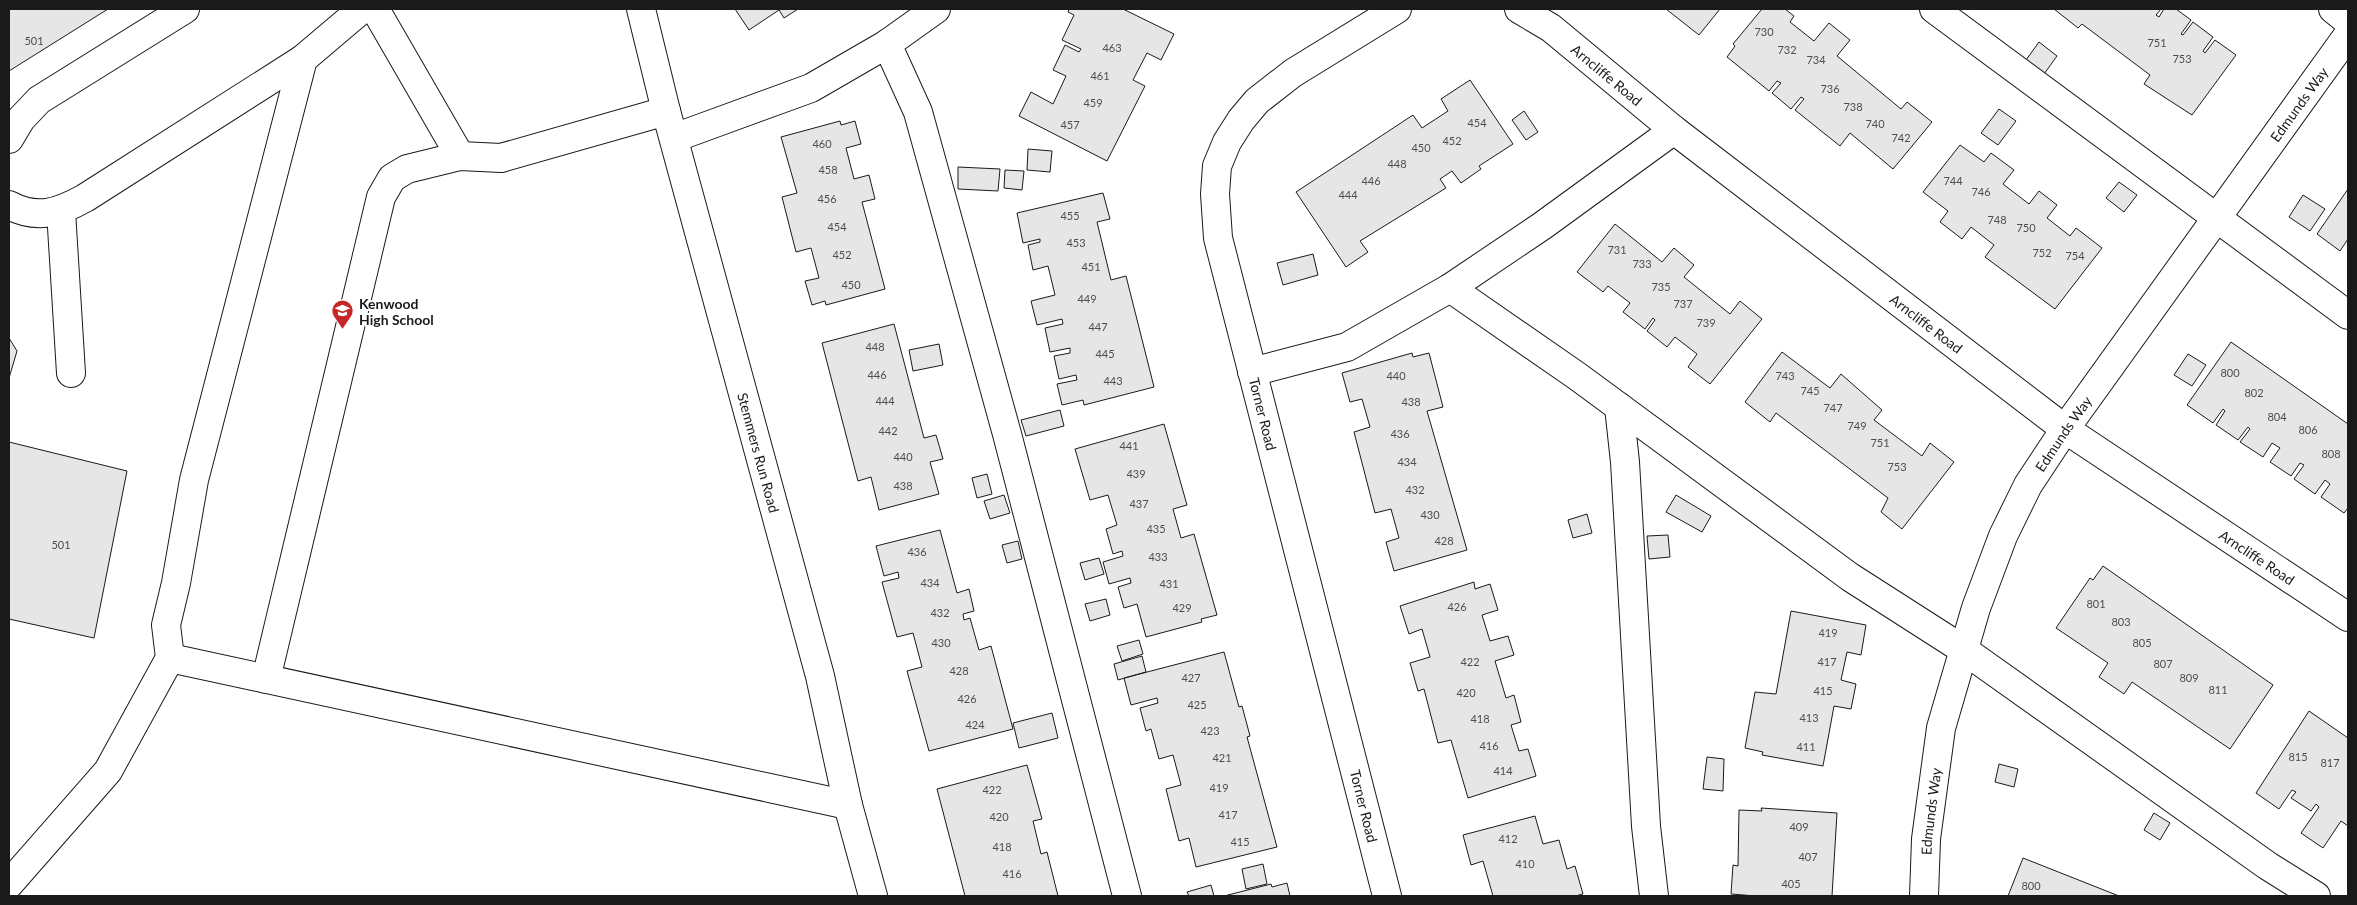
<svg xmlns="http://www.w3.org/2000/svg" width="2357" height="905" viewBox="0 0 2357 905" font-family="Lato,sans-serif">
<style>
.building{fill:#e6e6e6;stroke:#1a1a1a}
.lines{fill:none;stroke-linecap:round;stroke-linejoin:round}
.minor-casing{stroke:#1a1a1a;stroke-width:30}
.major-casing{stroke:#1a1a1a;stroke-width:30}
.minor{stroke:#fff;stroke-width:28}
.major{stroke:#fff;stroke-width:28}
.labels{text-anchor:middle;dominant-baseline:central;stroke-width:4;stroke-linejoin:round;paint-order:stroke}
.number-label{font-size:11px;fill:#4d4d4d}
.street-label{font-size:14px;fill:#1a1a1a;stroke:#fff}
.poi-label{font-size:14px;font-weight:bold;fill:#1a1a1a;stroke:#fff;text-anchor:start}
</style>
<rect width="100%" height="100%" fill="#fff"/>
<path class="building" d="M9 9H108L9 71Z
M735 9H798L784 18 779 10 749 30Z
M1069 9H1123L1174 34 1161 60 1147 53 1133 80 1145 86 1107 161 1019 116 1031 92 1053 104 1066 76 1053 70 1065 45 1079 52 1081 49 1062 40 1074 15 1068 12Z
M1666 9H1720L1699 35Z
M1762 9H1785L1794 16 1790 22 1814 41 1829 23 1850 40 1837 56 1901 109 1907 102 1932 122 1893 169 1850 133 1840 146 1795 110 1804 99 1801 97 1791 109 1772 93 1781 83 1777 81 1769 91 1727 57 1735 46 1733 44Z
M2054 9H2161L2156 15 2159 17 2164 9H2176L2191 20 2181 34 2183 35 2193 22 2213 37 2203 51 2205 53 2215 40 2236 55 2192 115 2144 84 2150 75 2082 24 2078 28Z
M2039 42 2057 56 2039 81 2021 67Z
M1470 80 1513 144 1479 166 1481 169 1461 183 1452 171 1440 179 1446 188 1360 241 1368 252 1346 267 1296 192 1413 115 1422 128 1448 111 1441 99Z
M1999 109 2016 121 1998 145 1981 133Z
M1524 111 1538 132 1526 140 1512 120Z
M840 121 841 125 855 121 861 144 846 148 854 179 869 175 875 199 862 202 885 289 826 305 825 301 812 305 805 281 819 278 811 248 796 252 782 197 797 193 781 137Z
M1960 145 1984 162 1991 153 2014 170 2003 184 2029 204 2039 191 2057 205 2047 218 2070 236 2076 228 2102 248 2055 309 1985 257 1994 245 1971 227 1962 239 1940 222 1948 211 1923 192Z
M1028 149 1052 151 1050 172 1027 170Z
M958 167 1000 169 998 191 958 189Z
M1005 170 1024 171 1022 190 1004 188Z
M2119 182 2137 195 2124 212 2106 198Z
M2348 189V239L2340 251 2317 234Z
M1103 193 1110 219 1097 222 1111 280 1126 276 1154 387 1084 405 1083 400 1062 405 1057 384 1077 380 1076 375 1059 379 1054 356 1070 353V348L1050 352 1045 328 1063 324 1062 319 1037 325 1031 301 1055 295 1048 266 1033 270 1028 245 1040 242V239L1023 243 1017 213Z
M2303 195 2325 209 2310 231 2289 217Z
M1615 224 1662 262 1674 248 1694 265 1684 277 1730 314 1740 301 1762 319 1710 384 1688 367 1697 354 1675 337 1667 347 1647 331 1655 320 1653 318 1645 329 1623 312 1630 303 1608 286 1603 292 1577 272Z
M1313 254 1318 275 1283 285 1277 263Z
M894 324 924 438 936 435 943 459 930 462 939 494 879 510 871 477 858 481 822 343Z
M9 338 17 351 9 378Z
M2231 342 2348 424V508L2344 513 2321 497 2330 484 2325 480 2315 494 2294 479 2304 465 2300 463 2291 476 2270 462 2280 448 2272 443 2263 457 2240 442 2250 429 2248 427 2238 440 2216 425 2225 411 2223 409 2213 423 2187 405Z
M939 344 943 365 913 371 909 350Z
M1782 352 1830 388 1841 374 1882 410 1874 420 1922 456 1930 443 1954 462 1902 529 1881 512 1888 498 1776 413 1770 422 1745 402Z
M1412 353 1413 357 1429 353 1443 407 1427 411 1467 550 1394 571 1386 542 1399 538 1391 509 1375 513 1354 432 1370 427 1362 399 1350 402 1342 373Z
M2188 354 2206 365 2192 386 2174 375Z
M1060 410 1064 426 1026 436 1021 420Z
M1164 424 1187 505 1173 509 1181 538 1194 534 1217 615 1201 619 1202 622 1146 637 1137 604 1124 608 1118 587 1131 583 1130 578 1109 584 1103 562 1123 556 1122 551 1113 554 1106 529 1117 525 1108 495 1090 500 1075 449Z
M9 442 127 471 94 638 9 619Z
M987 474 992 494 977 498 972 478Z
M1004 495 1010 513 990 519 984 501Z
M1676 495 1711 516 1702 532 1666 512Z
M1587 514 1592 533 1573 538 1568 520Z
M940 530 957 593 969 589 974 611 963 614 964 620 970 618 979 650 991 646 1013 729 929 751 907 671 922 667 913 633 897 637 882 582 899 578 898 572 884 576 876 546Z
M1668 535 1670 557 1649 559 1647 536Z
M1018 541 1022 559 1007 563 1002 545Z
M1099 558 1104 574 1085 580 1080 563Z
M2103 566 2273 685 2230 749 2132 682 2124 694 2099 677 2108 663 2056 628 2090 578 2093 580Z
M1474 582 1475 589 1490 584 1498 610 1482 615 1490 641 1508 636 1514 655 1495 661 1506 698 1514 695 1521 722 1511 725 1519 751 1528 749 1536 776 1468 798 1451 740 1438 743 1424 689 1418 691 1410 663 1430 657 1422 629 1409 634 1400 606Z
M1106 599 1110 615 1090 621 1085 604Z
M1791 611 1866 625 1861 655 1847 652 1841 680 1856 684 1851 709 1834 706 1823 766 1762 755 1763 752 1745 748 1755 692 1776 694Z
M1139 640 1143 654 1122 661 1117 646Z
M1224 652 1239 707 1242 706 1250 736 1247 737 1277 847 1196 867 1189 838 1179 841 1166 789 1181 785 1173 755 1159 759 1151 729 1146 731 1140 708 1158 703 1157 698 1131 705 1124 678Z
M1142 656 1146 672 1118 680 1114 664Z
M2309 711 2348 738V826L2341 821 2323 848 2301 833 2319 807 2316 804 2311 811 2291 798 2296 792 2292 790 2279 809 2256 793Z
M1052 713 1058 738 1019 748 1013 723Z
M1707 757 1724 759 1723 791 1703 789Z
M1999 764 2018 769 2014 787 1995 782Z
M1027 765 1042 819 1033 821 1041 854 1047 852 1058 896H965L937 789Z
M1761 808 1837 813 1832 896H1756L1731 894 1733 865 1738 866 1739 810 1762 811Z
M2154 813 2170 823 2160 840 2144 830Z
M1535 816 1543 844 1559 840 1567 869 1575 866 1583 894 1575 896H1493L1483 861 1471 865 1463 835Z
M2023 858 2119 896H2008Z
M1263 864 1267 884 1246 889 1242 869Z
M1287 883 1290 896H1224L1271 884 1272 887Z
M1211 885 1214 896H1189L1187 892Z"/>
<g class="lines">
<defs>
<g id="minor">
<path d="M375 9 460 156"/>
<path d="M936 9 887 44 918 112 1007 434 1127 896"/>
<path id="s1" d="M1519 9 1551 28 1674 130 2065 429 2348 617"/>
<path d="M1934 9 2348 315"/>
<path d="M2333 9 2348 21"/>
<path d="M674 138 811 88 887 44"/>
<path d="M9 139 21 119 39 100 185 9"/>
<path d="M9 205C37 220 58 213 85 198L303 59 362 9"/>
<path d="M61 211 71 373"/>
<path d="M1450 288 1577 376 1850 577 1964 650 2268 866 2316 896"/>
<path d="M1252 372 1347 347 1450 288 1542 226 1674 130"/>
<path d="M1619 407 1625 462 1646 826 1654 896"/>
<path d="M170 658 848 805"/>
<path d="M266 679 381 197 392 178 407 169 460 156 501 158 666 111"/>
<path d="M9 884 108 771 170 658 166 625 176 583 194 480 303 59"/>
<path d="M1387 896 1218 238 1215 194 1217 166 1227 142 1241 120 1257 101 1293 73 1397 9"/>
<path id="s2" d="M1924 896 1926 839 1941 728 1976 608 2003 536 2028 485 2065 429 2348 35"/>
</g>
<g id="major">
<path id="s3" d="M641 9 666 111 820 676 848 805 873 896"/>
</g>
</defs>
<use href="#minor" class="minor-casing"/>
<use href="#major" class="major-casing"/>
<use href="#minor" class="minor"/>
<use href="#major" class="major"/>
</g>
<defs>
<symbol id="school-pin" viewBox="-11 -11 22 30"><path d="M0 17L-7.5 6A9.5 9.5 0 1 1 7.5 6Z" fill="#c62828" stroke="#fff"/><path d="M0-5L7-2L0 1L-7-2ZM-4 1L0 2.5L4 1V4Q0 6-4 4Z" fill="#fff"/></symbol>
</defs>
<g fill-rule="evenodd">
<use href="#school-pin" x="330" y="298" width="25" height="34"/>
</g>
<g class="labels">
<g class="number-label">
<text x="1764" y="31">730</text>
<text x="34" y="40">501</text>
<text x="2157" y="42">751</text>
<text x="1112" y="47">463</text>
<text x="1787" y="49">732</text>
<text x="2182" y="58">753</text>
<text x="1816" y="59">734</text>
<text x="1100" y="75">461</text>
<text x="1830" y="88">736</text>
<text x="1093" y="102">459</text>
<text x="1853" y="106">738</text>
<text x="1477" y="122">454</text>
<text x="1875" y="123">740</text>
<text x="1070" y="124">457</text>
<text x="1901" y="137">742</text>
<text x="1452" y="140">452</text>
<text x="822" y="143">460</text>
<text x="1421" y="147">450</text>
<text x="1397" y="163">448</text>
<text x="828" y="169">458</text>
<text x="1371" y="180">446</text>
<text x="1953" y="180">744</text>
<text x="1981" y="191">746</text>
<text x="1348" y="194">444</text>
<text x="827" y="198">456</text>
<text x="1070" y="215">455</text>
<text x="1997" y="219">748</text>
<text x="837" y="226">454</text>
<text x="2026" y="227">750</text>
<text x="1076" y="242">453</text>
<text x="1617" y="249">731</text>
<text x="2042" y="252">752</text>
<text x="842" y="254">452</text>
<text x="2075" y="255">754</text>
<text x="1642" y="263">733</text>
<text x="1091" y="266">451</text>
<text x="851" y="284">450</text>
<text x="1661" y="286">735</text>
<text x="1087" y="298">449</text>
<text x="1683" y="303">737</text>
<text x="1706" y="322">739</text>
<text x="1098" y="326">447</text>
<text x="875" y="346">448</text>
<text x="1105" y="353">445</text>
<text x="2230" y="372">800</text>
<text x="877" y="374">446</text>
<text x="1396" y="375">440</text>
<text x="1785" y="375">743</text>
<text x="1113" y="380">443</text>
<text x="1810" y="390">745</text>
<text x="2254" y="392">802</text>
<text x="885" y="400">444</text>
<text x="1411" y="401">438</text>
<text x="1833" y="407">747</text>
<text x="2277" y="416">804</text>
<text x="1857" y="425">749</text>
<text x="2308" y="429">806</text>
<text x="888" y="430">442</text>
<text x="1400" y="433">436</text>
<text x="1880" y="442">751</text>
<text x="1129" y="445">441</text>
<text x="2331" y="453">808</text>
<text x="903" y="456">440</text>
<text x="1407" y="461">434</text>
<text x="1897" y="466">753</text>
<text x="1136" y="473">439</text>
<text x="903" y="485">438</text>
<text x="1415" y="489">432</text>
<text x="1139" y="503">437</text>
<text x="1430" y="514">430</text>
<text x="1156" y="528">435</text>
<text x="1444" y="540">428</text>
<text x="61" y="544">501</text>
<text x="917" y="551">436</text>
<text x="1158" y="556">433</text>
<text x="930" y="582">434</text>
<text x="1169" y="583">431</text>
<text x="2096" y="603">801</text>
<text x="1457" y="606">426</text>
<text x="1182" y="607">429</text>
<text x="940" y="612">432</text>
<text x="2121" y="621">803</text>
<text x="1828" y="632">419</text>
<text x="941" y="642">430</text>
<text x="2142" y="642">805</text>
<text x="1470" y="661">422</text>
<text x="1827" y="661">417</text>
<text x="2163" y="663">807</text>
<text x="959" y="670">428</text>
<text x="1191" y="677">427</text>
<text x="2189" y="677">809</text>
<text x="2218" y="689">811</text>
<text x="1823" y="690">415</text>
<text x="1466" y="692">420</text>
<text x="967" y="698">426</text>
<text x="1197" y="704">425</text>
<text x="1809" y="717">413</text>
<text x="1480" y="718">418</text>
<text x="975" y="724">424</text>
<text x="1210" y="730">423</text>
<text x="1489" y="745">416</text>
<text x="1806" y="746">411</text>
<text x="2298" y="756">815</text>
<text x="1222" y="757">421</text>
<text x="2330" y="762">817</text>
<text x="1503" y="770">414</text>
<text x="1219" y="787">419</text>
<text x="992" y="789">422</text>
<text x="1228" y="814">417</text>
<text x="999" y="816">420</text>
<text x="1799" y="826">409</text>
<text x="1508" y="838">412</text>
<text x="1240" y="841">415</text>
<text x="1002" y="846">418</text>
<text x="1808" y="856">407</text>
<text x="1525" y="863">410</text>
<text x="1012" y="873">416</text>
<text x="1791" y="883">405</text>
<text x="2031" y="885">800</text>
</g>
<g class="street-label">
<text stroke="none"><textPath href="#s1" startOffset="110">Arncliffe Road</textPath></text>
<text stroke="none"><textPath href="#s2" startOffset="895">Edmunds Way</textPath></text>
<text stroke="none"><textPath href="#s1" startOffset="515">Arncliffe Road</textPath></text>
<text transform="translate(1263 414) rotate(76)">Torner Road</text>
<text stroke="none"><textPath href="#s2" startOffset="490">Edmunds Way</textPath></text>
<text stroke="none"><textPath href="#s3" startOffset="459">Stemmers Run Road</textPath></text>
<text stroke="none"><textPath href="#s1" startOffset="920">Arncliffe Road</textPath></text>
<text transform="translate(1364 806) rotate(76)">Torner Road</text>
<text stroke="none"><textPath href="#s2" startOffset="85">Edmunds Way</textPath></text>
</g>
<g class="poi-label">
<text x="359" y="303">Kenwood<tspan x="359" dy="16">High School</tspan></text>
</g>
</g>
<rect width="2357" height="905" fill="none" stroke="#1a1a1a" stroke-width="20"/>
</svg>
